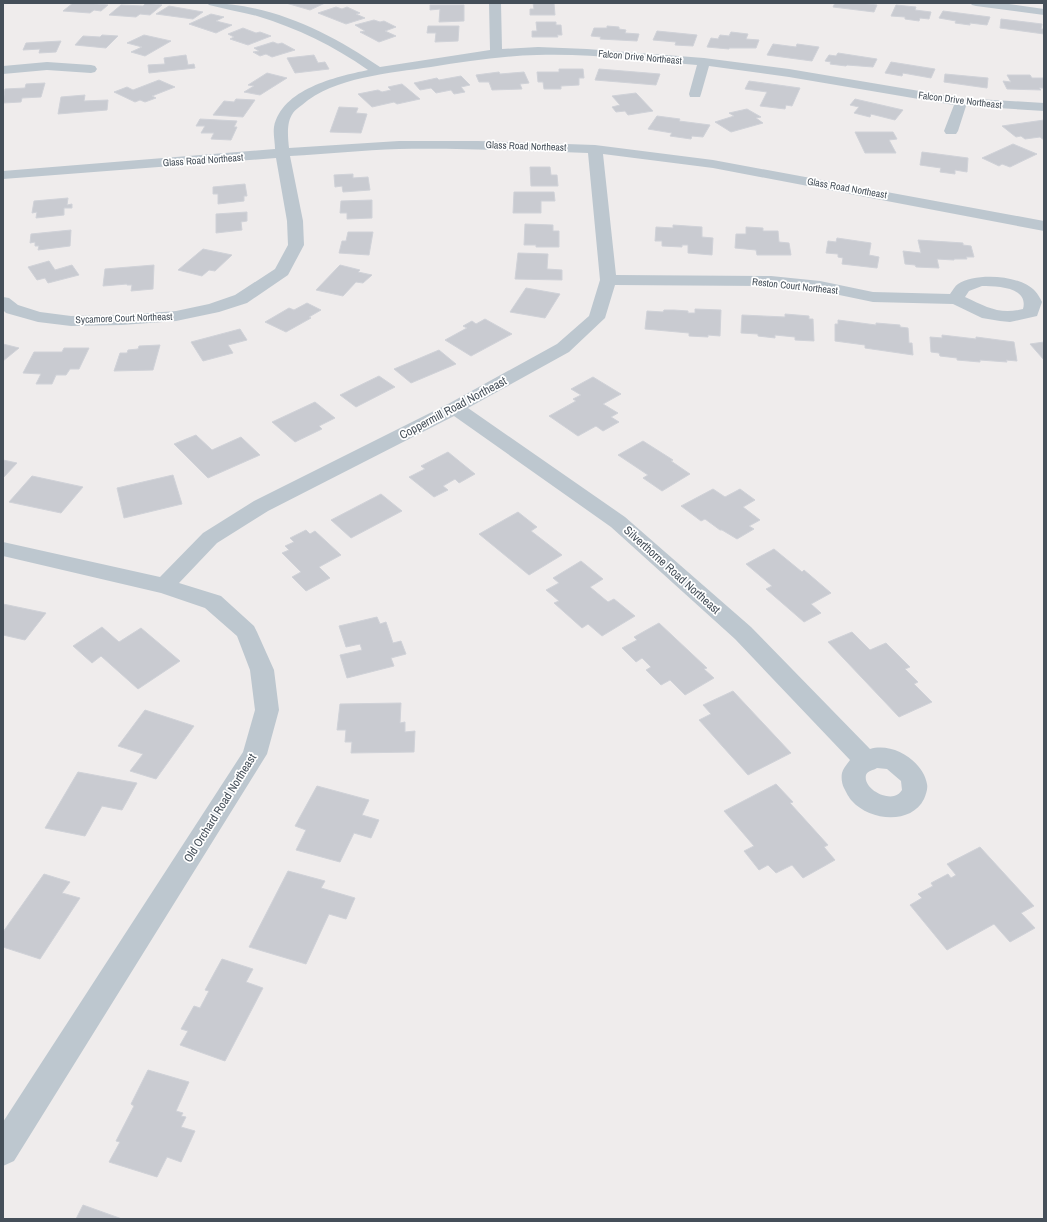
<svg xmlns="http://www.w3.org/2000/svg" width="1047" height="1222" viewBox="0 0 1047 1222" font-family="'Archivo Narrow',sans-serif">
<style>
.building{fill:#c9cbd1;stroke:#d0d2d8}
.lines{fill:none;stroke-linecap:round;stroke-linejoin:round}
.minor{fill:#bdc7cf;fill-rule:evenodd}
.labels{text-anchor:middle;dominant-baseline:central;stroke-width:3.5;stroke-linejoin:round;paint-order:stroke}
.far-street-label{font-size:10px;fill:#454f59;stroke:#fff}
.street-label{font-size:12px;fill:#454f59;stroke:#fff}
</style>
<rect width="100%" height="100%" fill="#efecec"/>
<path class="building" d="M73 3H87L108 5 101 11 94 10 90 13 63 11Z
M146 3 162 5 150 15 140 14 136 17 109 15 121 5 143 6Z
M286 3H325L310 10Z
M533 3H554L555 15H530V9H534Z
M835 3H861L877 5 874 12 833 7Z
M430 5H464V21L439 22 440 9 430 10Z
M896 5 916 7 915 10 931 12 929 19 920 18 919 21 905 19V17L891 16Z
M169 6 203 12 193 19 156 14Z
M336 7 342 9 347 7 360 13 356 14 365 18 346 24 318 13Z
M943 11 990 17 987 25 970 23V25L955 23 956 21 939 18Z
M211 14 224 17 216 21 232 25 216 33 189 24Z
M1001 19 1042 24 1041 29H1044V34L1000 28Z
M374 20 380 22 384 21 396 27 385 31 396 36 379 42 360 32 365 31 355 25Z
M536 22H556V25H561L562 35H557L558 37H532V31H537Z
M428 26H459L458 41 435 42 436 33H427Z
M607 26 619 27V29L626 30 625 33 639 34 637 41 600 39 601 37 591 36 594 28H607Z
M243 28 256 33 260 32 271 36 248 45 230 39 234 37 228 34Z
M657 31 697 35 693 46 675 45 676 42 653 40Z
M731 32 748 34 746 39 759 40 756 48H729V49L707 47 711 38 718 39 720 35 729 36Z
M102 35 118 36 106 48 75 45 83 36 100 37Z
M144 35 171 41 145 56 131 52 142 47 127 43Z
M61 41 56 52 39 53 40 49 23 50 26 43Z
M273 42 278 44 282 43 295 50 272 57 266 54 260 56 253 52 259 51 254 48Z
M773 44 796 47 797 44 819 47 812 61 767 55Z
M838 53 877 59 873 67 847 65 846 66 830 64 831 62 825 61 829 55 836 56Z
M186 55 188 65 194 64 195 68 149 73 148 65 165 64 164 58Z
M314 55 318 63 325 62 329 69 295 73 287 58Z
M891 62 935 69 931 78 903 73 902 76 885 73Z
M559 69H583L584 78H579V85L561 86V89H544L543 82H538L537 72H559Z
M599 69 660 74 656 85 595 80Z
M499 72 500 74 524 72 529 83 520 84 522 89 492 90 489 82H479L476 75Z
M267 73 287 78 260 95 244 92 254 86 248 85Z
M945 74 988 78 987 88 944 82Z
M1007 75H1030L1032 78H1044V88H1039L1041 90 1007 89 1003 81 1011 82Z
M461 76 470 85 461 87 465 92 454 94 451 90 436 93 431 88 420 90 414 83 437 78 439 80Z
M159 80 175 87 152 96 156 98 145 102 140 100 135 102 114 92 127 87 133 90Z
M749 81 800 88 792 106 786 105 785 109 760 106 767 92 745 89Z
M45 83 41 97 22 98 21 102 3 103 5 89 25 88 26 84Z
M402 84 420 99 397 104 394 102 372 107 358 94 378 90 382 92 391 90 388 87Z
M636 93 653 111 628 115 625 111 616 112 612 107 620 105 612 96Z
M85 95 84 101 108 100 107 110 58 114 61 97Z
M236 99 255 100 243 117 213 115 224 101 234 102Z
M855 99 903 110 895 120 871 114 870 117 854 113 859 107 850 105Z
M339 107 358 108 356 113 367 114 361 133 330 132Z
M747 109 761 117 756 118 763 123 731 132 715 122 734 116 729 113Z
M657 116 680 119 679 121 710 125 703 137 692 136 691 139 670 136 672 133 648 129Z
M200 119 237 121 234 127H237L231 140 211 139 214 133H201L205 126H196Z
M1044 120V140L1040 137 1025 139 1021 136 1016 137 1002 126Z
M855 132H893L897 139 889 140 896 153H865Z
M1013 144 1037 154 1010 167 1002 164 999 166 982 158Z
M922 152 968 158 967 172 955 170V174L940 172 941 168 920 165Z
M530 167H550L551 175H557L558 186H531Z
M353 174V178L368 177 370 190 343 192 342 186 335 187 334 175Z
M245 184 247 196H244V201L218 204V194H213V187Z
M514 192H554L555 201H541V213H513Z
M68 198 67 205 72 204V208H64V215L36 218 37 212 32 213 34 201Z
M372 200V218L347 219V213H340L341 201Z
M247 212V221L241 222 242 230 216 233V214Z
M525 224 553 225V231H559V247H536V245H524Z
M673 225 702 227V237L713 238 712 255 688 253V245H682V247L662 246V241H655L656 227 673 228Z
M746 227 763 228V231H778L779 242 789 243 791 255H757L756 250 735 248 736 234H746Z
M71 230 70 246 38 250 39 246H35V242L30 243 31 234Z
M348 232H373L369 255 339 253 342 241H346Z
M837 238 871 243 869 255 879 257 877 268 842 264 843 258 838 257V254L826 253 828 241 836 242Z
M918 240 963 243V245L971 246 974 257H966L967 259H954V260L937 259 939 268 916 267 915 265 905 264 903 251 921 253Z
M203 249 232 255 215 271 209 270 202 276 178 270Z
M518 253 548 254 547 269 562 270V280L515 279Z
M49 261 55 270 72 265 79 275 48 283 45 278 37 280 28 267Z
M154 265 153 289 131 291 132 285H127V284L103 286 105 269Z
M340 265 360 270 358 272 372 275 363 283 356 282 343 296 316 290Z
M526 288 560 294 545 318 510 312Z
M307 303 321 310 309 317 311 318 286 332 265 322 289 308 294 310Z
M695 309 721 310 720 336 708 335V337L689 336V333L645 329 647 311 663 312 664 310H674L688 311V313H695Z
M785 314 809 316V319H813L814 341 795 340V337L775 335V338L758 336V334L741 333 742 315 785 317Z
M485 319 512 334 471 356 445 340 467 328 463 326 472 321 476 324Z
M838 320 876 325V323L900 325V327L908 328 909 343H912L913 355 865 348V345L835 341V324H838Z
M240 329 247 340 228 345 233 353 203 361 191 342Z
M942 335 976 339V337L1014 342 1017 361 1006 360 1007 362 980 360V362L957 360V358L940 356 939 353 931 352 930 337 942 338Z
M1044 342V360L1030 344Z
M3 344 19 348 3 361Z
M160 345 153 370 114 371 120 353H127L128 350 138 349 139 346Z
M64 348H89L79 369H70L66 375H56L52 384H36L41 374 23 373 34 352H62Z
M439 350 456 364 411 383 394 369Z
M379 376 395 387 356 407 340 395Z
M593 377 621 394 603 404 618 413 611 417 619 422 603 431 596 426 578 436 549 416 576 401 573 399 581 395 571 389Z
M315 402 335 418 319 426 322 429 295 442 272 422Z
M196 435 212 450 241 437 260 455 208 478 174 444Z
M643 441 673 460 671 461 690 474 662 491 643 478 648 475 618 455Z
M448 452 475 474 459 483 455 479 443 486 448 490 434 497 409 477 425 469 421 466Z
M3 460 17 463 3 478Z
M173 475 182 504 124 518 117 488Z
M32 476 83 487 61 513 9 502Z
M713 489 725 497 740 489 755 500 743 507 760 520 749 526 754 529 737 539 722 530H720L705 519 701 521 681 506Z
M381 494 402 511 351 538 331 520Z
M518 512 537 527 531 531 562 555 529 575 479 534Z
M306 530 310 534 315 531 341 555 319 567 330 578 306 591 292 577 301 572 282 553 289 550 285 546 294 542 290 538Z
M774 549 802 572 804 570 831 593 811 604 821 613 804 622 766 589 772 586 746 564Z
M581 561 603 579 590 587 608 602 614 599 635 616 602 636 588 624 582 628 554 603 559 601 546 590 559 583 553 578Z
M3 604 46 613 25 640 3 635Z
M377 617 380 624 386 622 393 643 401 641 406 654 391 658 394 666 347 678 340 655 362 650 360 644 346 647 339 626Z
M659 623 707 668 704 669 714 678 685 695 670 680 661 685 646 670 651 667 642 658 636 662 622 648 637 640 634 637Z
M102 627 119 642 141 628 180 661 138 689 101 656 92 663 73 646Z
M852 632 870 650 886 643 910 667 905 669 918 682 914 684 932 702 899 717 828 642Z
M733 691 791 753 748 775 699 720 711 714 703 705Z
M401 703 400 723 405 722V732L415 731 414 752 351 753 352 742H345L346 730H337L340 704Z
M145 710 194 726 156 779 130 771 143 754 118 746Z
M78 772 137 783 122 810 102 806 85 836 45 828Z
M776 784 793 802 790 803 828 845 824 847 835 860 803 878 792 865 776 873 768 865 759 870 744 851 754 846 724 811Z
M317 786 369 800 362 815 379 820 371 838 354 833 340 862 296 850 306 830 295 826Z
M980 847 1034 906 1021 913 1035 928 1010 942 994 924 947 950 910 905 922 898 918 894 933 886 931 883 948 874 951 878 956 875 947 864Z
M288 871 325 881 321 888 355 898 346 919 329 914 306 964 249 947Z
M44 874 70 882 62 893 80 898 40 959 3 947V932Z
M222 959 253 969 246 982 263 988 225 1061 180 1045 188 1031 181 1029 194 1006 200 1008 209 991 205 990Z
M148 1070 189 1082 176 1111 183 1113 181 1116 186 1117 181 1127 195 1131 181 1162 167 1157 157 1177 109 1162 120 1142 116 1141 134 1106 131 1104Z
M83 1205 122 1219H76Z"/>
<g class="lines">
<path class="minor" d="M207 3C270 3 329 32 380 67L490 50 489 3H501L502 49 538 47 587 49 704 58 789 69 961 98 1044 103V111L966 106 958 131 956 134H946L944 131 954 105 789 77 709 66 701 94 700 97H690L689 94 697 65C644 61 590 53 537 55 501 56 466 61 431 67 391 73 334 77 302 105 299 107 295 110 293 113 286 123 288 137 289 148L399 141H478L595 145 713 160 1044 221V231L713 168 603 154 616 275 771 276 820 281 873 292 950 294C953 290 955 286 958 284 976 272 1021 275 1035 291 1038 294 1040 298 1042 302L1037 316 1010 322 1000 321 982 318 953 304 873 302 820 291 771 286 615 285 605 318 569 352 468 408 625 517 751 627 870 749C893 742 923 761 927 784 928 789 926 794 924 799 911 825 870 821 852 801 849 798 846 792 844 788 842 784 841 778 842 773 843 769 847 764 850 760L735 639 611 527 454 416 268 511 217 543 179 583 221 596 254 626 257 632 274 670 279 710 267 754 14 1161 3 1166V1122L243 752 255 710 250 670 237 636 205 608 161 593 3 556V542L160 577 203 533 254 501 448 404 557 344 589 316 600 280 588 153C525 151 462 148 399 149 363 150 326 154 290 156L303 221 304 245 288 275 247 303 219 312 176 321 122 325 71 326 38 322 6 313 3 310V297L9 298 18 305 40 312 71 316 122 315 176 311 209 304 235 295 275 269 288 245 287 221 276 158 3 179V171L275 149C275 142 273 134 274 127 282 89 335 77 368 70 334 46 297 28 257 16 241 12 225 9 209 5ZM982 286C997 286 1029 287 1023 309 999 315 987 307 965 297L969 291ZM877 768 887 769 901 781 902 790C900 793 898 795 894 796 884 799 863 788 866 775 867 771 874 770 877 768Z
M970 3H1002L1044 9V15L976 6 972 5Z
M47 62 91 65 95 66 97 69 95 72 91 73 47 70 3 74V66Z"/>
</g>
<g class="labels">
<g class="far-street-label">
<text transform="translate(640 57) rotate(5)">Falcon Drive Northeast</text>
<text transform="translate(960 100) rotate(7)">Falcon Drive Northeast</text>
<text transform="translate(526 146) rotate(2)">Glass Road Northeast</text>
<text transform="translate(203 160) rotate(-4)">Glass Road Northeast</text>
<text transform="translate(847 188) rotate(10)">Glass Road Northeast</text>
<text transform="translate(795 286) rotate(6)">Reston Court Northeast</text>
<text transform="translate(124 318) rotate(-2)">Sycamore Court Northeast</text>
</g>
<g class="street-label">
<text transform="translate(453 408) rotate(-28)">Coppermill Road Northeast</text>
<text transform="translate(672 570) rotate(42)">Silverthorne Road Northeast</text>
<text transform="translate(220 808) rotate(-58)">Old Orchard Road Northeast</text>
</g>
</g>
<rect width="1047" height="1222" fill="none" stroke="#454f59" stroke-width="8"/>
</svg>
